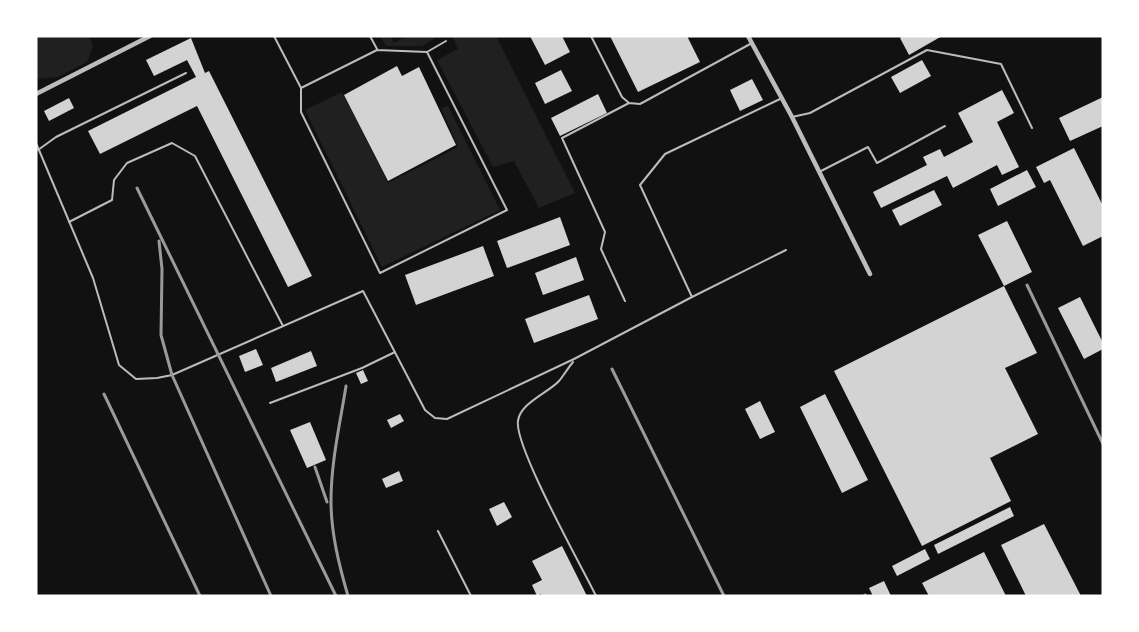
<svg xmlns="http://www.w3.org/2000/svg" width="1139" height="632" viewBox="0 0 1139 632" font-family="'Noto Serif',serif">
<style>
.green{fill:#202020}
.building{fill:#d3d3d3}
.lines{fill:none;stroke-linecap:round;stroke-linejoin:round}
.service{stroke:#bcbcbc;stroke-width:2}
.minor{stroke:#bcbcbc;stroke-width:4.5}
.rail{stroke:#9a9a9a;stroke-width:3}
</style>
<rect width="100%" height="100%" fill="#111"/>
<path class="green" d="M36 36H88L93 46 87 62 58 77 38 79 36 77Z
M380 36H390L394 43 407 36H439L422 46H386Z
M452 36H496L575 193 539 208 514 161 493 167 437 60 458 49Z
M342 92 388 183 458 147 441 108 448 106 500 210 382 267 305 110Z"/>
<path class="building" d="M530 36H562L570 52 545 65Z
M610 36H687L700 62 638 92Z
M903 36H942L909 55 900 38Z
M191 38 205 73 209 71 312 276 288 287 197 106 100 154 88 131 196 77 187 60 154 76 146 60Z
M922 60 931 76 900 93 891 77Z
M397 66 402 76 419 67 456 145 388 181 344 95Z
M561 70 572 91 545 104 535 83Z
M752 79 763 100 740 111 730 90Z
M1002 90 1014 113 997 122 1019 167 1002 175 997 165 953 188 947 176 881 208 873 192 927 165 923 157 940 149 944 157 973 142 958 113Z
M598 94 607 113 560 136 551 118Z
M1103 97V126L1070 141 1059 118Z
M69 98 74 108 49 121 44 111Z
M1074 148 1103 206V236L1083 246 1050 180 1044 183 1036 167Z
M1027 170 1036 187 998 206 990 189Z
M934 190 942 205 900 226 892 210Z
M560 217 570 245 507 268 497 241Z
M1007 221 1032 272 1004 286 978 235Z
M483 246 494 276 416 305 405 275Z
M576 257 584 280 543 295 535 273Z
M1004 286 1037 353 1005 368 1038 434 990 458 1011 501 922 546 834 371Z
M589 295 598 319 534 343 525 319Z
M1080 297 1103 343V349L1084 359 1058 308Z
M256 349 263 365 245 372 239 356Z
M311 351 317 366 276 382 271 368Z
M363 370 368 381 361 384 356 373Z
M825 394 868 480 842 493 800 407Z
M760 401 775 432 760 439 745 409Z
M400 414 404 421 391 428 387 420Z
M310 422 326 460 307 468 290 430Z
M399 471 403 481 386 488 382 479Z
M504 502 512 517 497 526 489 509Z
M1010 507 1014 516 938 554 934 545Z
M1044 524 1081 596H1026L1001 545Z
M562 546 587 596H541V594L537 596 532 585 542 580 532 561Z
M925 549 930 559 897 576 892 566Z
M984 552 1006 596H929L922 583Z
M884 581 891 596H873L869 588Z"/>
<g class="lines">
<path class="service" d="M274 36 301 88 377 50 427 52 507 210 380 273 301 112V88
M370 36 377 49
M591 36 622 97 629 103 640 104 752 43
M427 52 446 41
M780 99 665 154 640 185 692 297 786 250
M792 117 810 113 927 50 1001 64 1032 128
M36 143 93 278 119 365 136 379 157 378 172 375 363 291 425 410 435 418 447 419 574 359 692 297
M38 150 56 137 186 73
M821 171 868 147 877 163 945 126
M69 222 112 200 114 180 127 163 172 143 195 156 283 326
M625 301 601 249 605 232 562 138 629 103
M573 362C568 368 564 375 559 381 548 393 520 403 518 421 514 446 582 567 596 596
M270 403 362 368 395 352
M438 531 471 596"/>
<path class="minor" d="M748 36 792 117 870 274
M36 94 150 36"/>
<path class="rail" d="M137 188 336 596
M159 241 162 269 161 335 172 375 271 596
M1027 285 1103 444
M612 369 724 596
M346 386C340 424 331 462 331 501 331 533 339 565 348 596
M104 394 200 596
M315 467 327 502
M865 595 866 596"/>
</g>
<rect width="1139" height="632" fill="none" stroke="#ffffff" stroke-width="75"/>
</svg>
